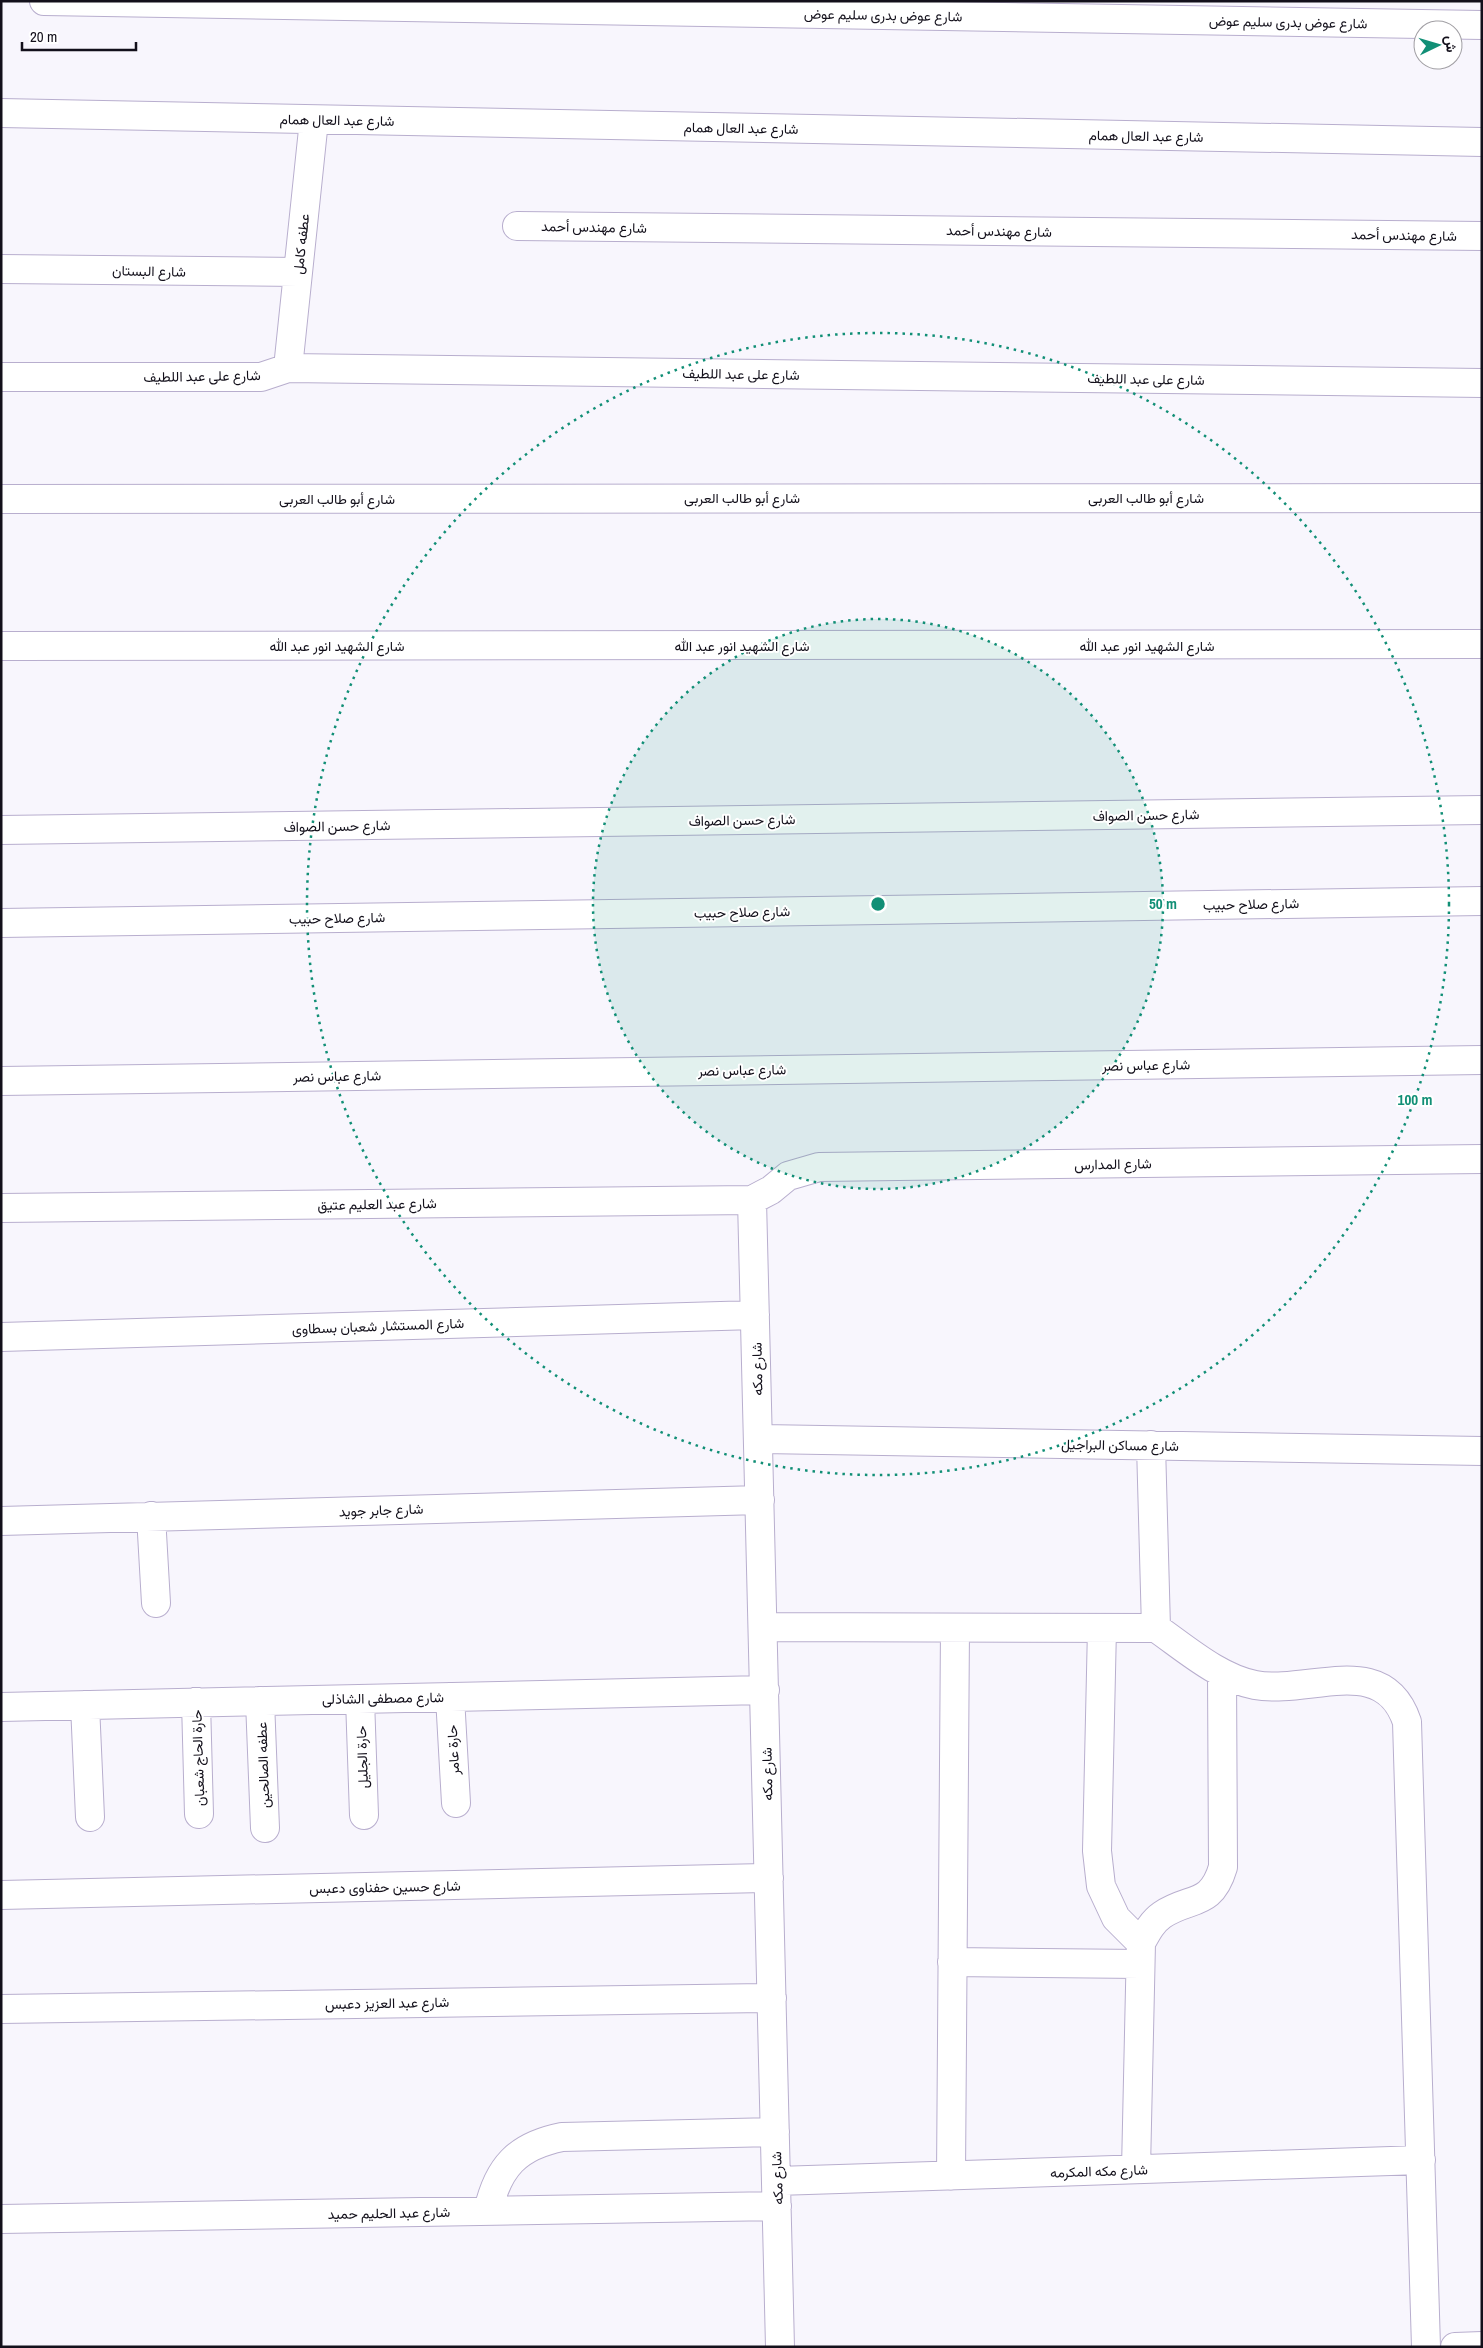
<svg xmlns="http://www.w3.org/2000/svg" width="1483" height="2348" viewBox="0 0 1483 2348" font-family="'Archivo Narrow',Vazirmatn,sans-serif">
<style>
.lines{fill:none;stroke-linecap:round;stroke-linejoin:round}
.minor-casing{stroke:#b8aece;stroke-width:30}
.minor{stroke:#fff;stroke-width:28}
.ring{fill:none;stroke:#118f76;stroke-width:2.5;stroke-dasharray:2.5 5}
.labels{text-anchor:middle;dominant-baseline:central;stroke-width:4;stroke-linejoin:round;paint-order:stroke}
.street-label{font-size:14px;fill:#13101b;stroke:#fff}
.centre{fill:#118f76;stroke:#fff;stroke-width:2.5}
.ring-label{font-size:15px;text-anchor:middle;font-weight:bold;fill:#118f76;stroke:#fff;stroke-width:4;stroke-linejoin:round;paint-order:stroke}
</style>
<rect width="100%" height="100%" fill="#f8f6fd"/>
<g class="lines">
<defs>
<path id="minor" d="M44 1 1482 25
M1 113 1482 142
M517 226 1482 236
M1 269 298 272
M288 368 314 120
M1 377H261L288 368 1482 383
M1 499 1482 498
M1 646 1482 644
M1 830 1482 810
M1 923 1482 901
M1 1081 1482 1060
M752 1200 780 2347
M1 1208 752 1200 771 1190 788 1176 819 1167 1482 1159
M1 1337 755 1315
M759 1439 1482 1451
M1151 1445 1156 1628C1186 1649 1219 1678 1255 1685 1310 1695 1383 1651 1407 1722L1426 2347
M151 1516 156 1603
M1 1521 760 1500
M763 1627 1156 1628
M1102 1628 1097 1851 1101 1886 1116 1918 1141 1943
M450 1697 456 1803
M360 1699 364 1815
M260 1701 265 1828
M196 1702 199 1814
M85 1705 90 1817
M1 1707 765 1690
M1 1895 769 1878
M952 1962 1140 1964
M1 2009 772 1998
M1136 2169 1141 1943C1147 1932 1152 1922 1162 1915 1190 1896 1211 1908 1223 1867L1222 1673
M951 2176 955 1628
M777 2181 1421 2160
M488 2211C498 2167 517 2146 562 2137L775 2132
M1 2219 777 2206
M1455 2347 1482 2346"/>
</defs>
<use href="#minor" class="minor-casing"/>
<use href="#minor" class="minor"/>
</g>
<circle cx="878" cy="904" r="285" fill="#118f76" fill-opacity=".12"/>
<g class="ring">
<circle cx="878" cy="904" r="285"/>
<circle cx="878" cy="904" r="571"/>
</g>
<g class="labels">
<g class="street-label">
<text transform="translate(883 15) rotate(1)">شارع عوض بدرى سليم عوض</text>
<text transform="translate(1288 22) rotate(1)">شارع عوض بدرى سليم عوض</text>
<text transform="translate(337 120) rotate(1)">شارع عبد العال همام</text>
<text transform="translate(741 128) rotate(1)">شارع عبد العال همام</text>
<text transform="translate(1146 136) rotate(1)">شارع عبد العال همام</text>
<text transform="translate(594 227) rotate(1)">شارع مهندس أحمد</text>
<text transform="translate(999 231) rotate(1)">شارع مهندس أحمد</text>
<text transform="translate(1404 235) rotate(1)">شارع مهندس أحمد</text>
<text transform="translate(301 244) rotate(-84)">عطفه كامل</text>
<text transform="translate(149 271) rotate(1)">شارع البستان</text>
<text transform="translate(741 374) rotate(1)">شارع على عبد اللطيف</text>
<text transform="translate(202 376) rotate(-1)">شارع على عبد اللطيف</text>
<text transform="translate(1146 379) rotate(1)">شارع على عبد اللطيف</text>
<text x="742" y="498">شارع أبو طالب العربى</text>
<text x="1146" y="498">شارع أبو طالب العربى</text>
<text x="337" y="499">شارع أبو طالب العربى</text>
<text x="337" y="646">شارع الشهيد انور عبد الله</text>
<text x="742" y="646">شارع الشهيد انور عبد الله</text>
<text x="1147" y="646">شارع الشهيد انور عبد الله</text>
<text transform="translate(1146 815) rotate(-1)">شارع حسن الصواف</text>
<text transform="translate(742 820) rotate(-1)">شارع حسن الصواف</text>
<text transform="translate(337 826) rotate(-1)">شارع حسن الصواف</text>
<text transform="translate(1251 904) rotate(-1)">شارع صلاح حبيب</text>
<text transform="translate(742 912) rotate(-1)">شارع صلاح حبيب</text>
<text transform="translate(337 918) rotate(-1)">شارع صلاح حبيب</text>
<text transform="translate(1146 1065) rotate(-1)">شارع عباس نصر</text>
<text transform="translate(742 1070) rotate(-1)">شارع عباس نصر</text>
<text transform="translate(337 1076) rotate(-1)">شارع عباس نصر</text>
<text transform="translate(1113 1164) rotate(-1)">شارع المدارس</text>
<text transform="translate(377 1204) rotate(-1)">شارع عبد العليم عتيق</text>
<text transform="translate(378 1326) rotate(-2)">شارع المستشار شعبان بسطاوى</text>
<text transform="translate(757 1369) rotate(-91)">شارع مكه</text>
<text transform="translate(1120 1445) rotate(1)">شارع مساكن البراجيل</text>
<text transform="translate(381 1510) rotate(-2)">شارع جابر جويد</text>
<text transform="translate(383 1698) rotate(-1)">شارع مصطفى الشاذلى</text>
<text transform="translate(453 1750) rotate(-93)">حارة عامر</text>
<text transform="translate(362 1757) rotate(-92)">حارة الجليل</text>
<text transform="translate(198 1758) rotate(-92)">حارة الحاج شعبان</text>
<text transform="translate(263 1765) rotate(-92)">عطفه الصالحين</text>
<text transform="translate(767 1774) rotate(-91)">شارع مكه</text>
<text transform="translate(385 1887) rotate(-1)">شارع حسين حفناوى دعبس</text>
<text transform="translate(387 2003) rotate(-1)">شارع عبد العزيز دعبس</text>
<text transform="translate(1099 2171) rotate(-2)">شارع مكه المكرمه</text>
<text transform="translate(777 2178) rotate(-92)">شارع مكه</text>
<text transform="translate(389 2213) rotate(-1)">شارع عبد الحليم حميد</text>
</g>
</g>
<circle cx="878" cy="904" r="8" class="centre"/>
<g class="ring-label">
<text x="1163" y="909">50 m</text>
<text x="1415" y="1105">100 m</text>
</g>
<rect width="1483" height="2348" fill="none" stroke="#13101b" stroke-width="5"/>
<g transform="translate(1438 45) rotate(85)"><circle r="24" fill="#ffffff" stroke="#a19fa4"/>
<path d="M0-4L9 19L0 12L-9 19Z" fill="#118f76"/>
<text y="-8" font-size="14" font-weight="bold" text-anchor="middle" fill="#13101b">ش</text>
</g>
<path d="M22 42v8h114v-8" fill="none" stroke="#13101b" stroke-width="2.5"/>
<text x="30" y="42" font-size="15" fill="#13101b" stroke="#ffffff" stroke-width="4" paint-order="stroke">20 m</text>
</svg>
